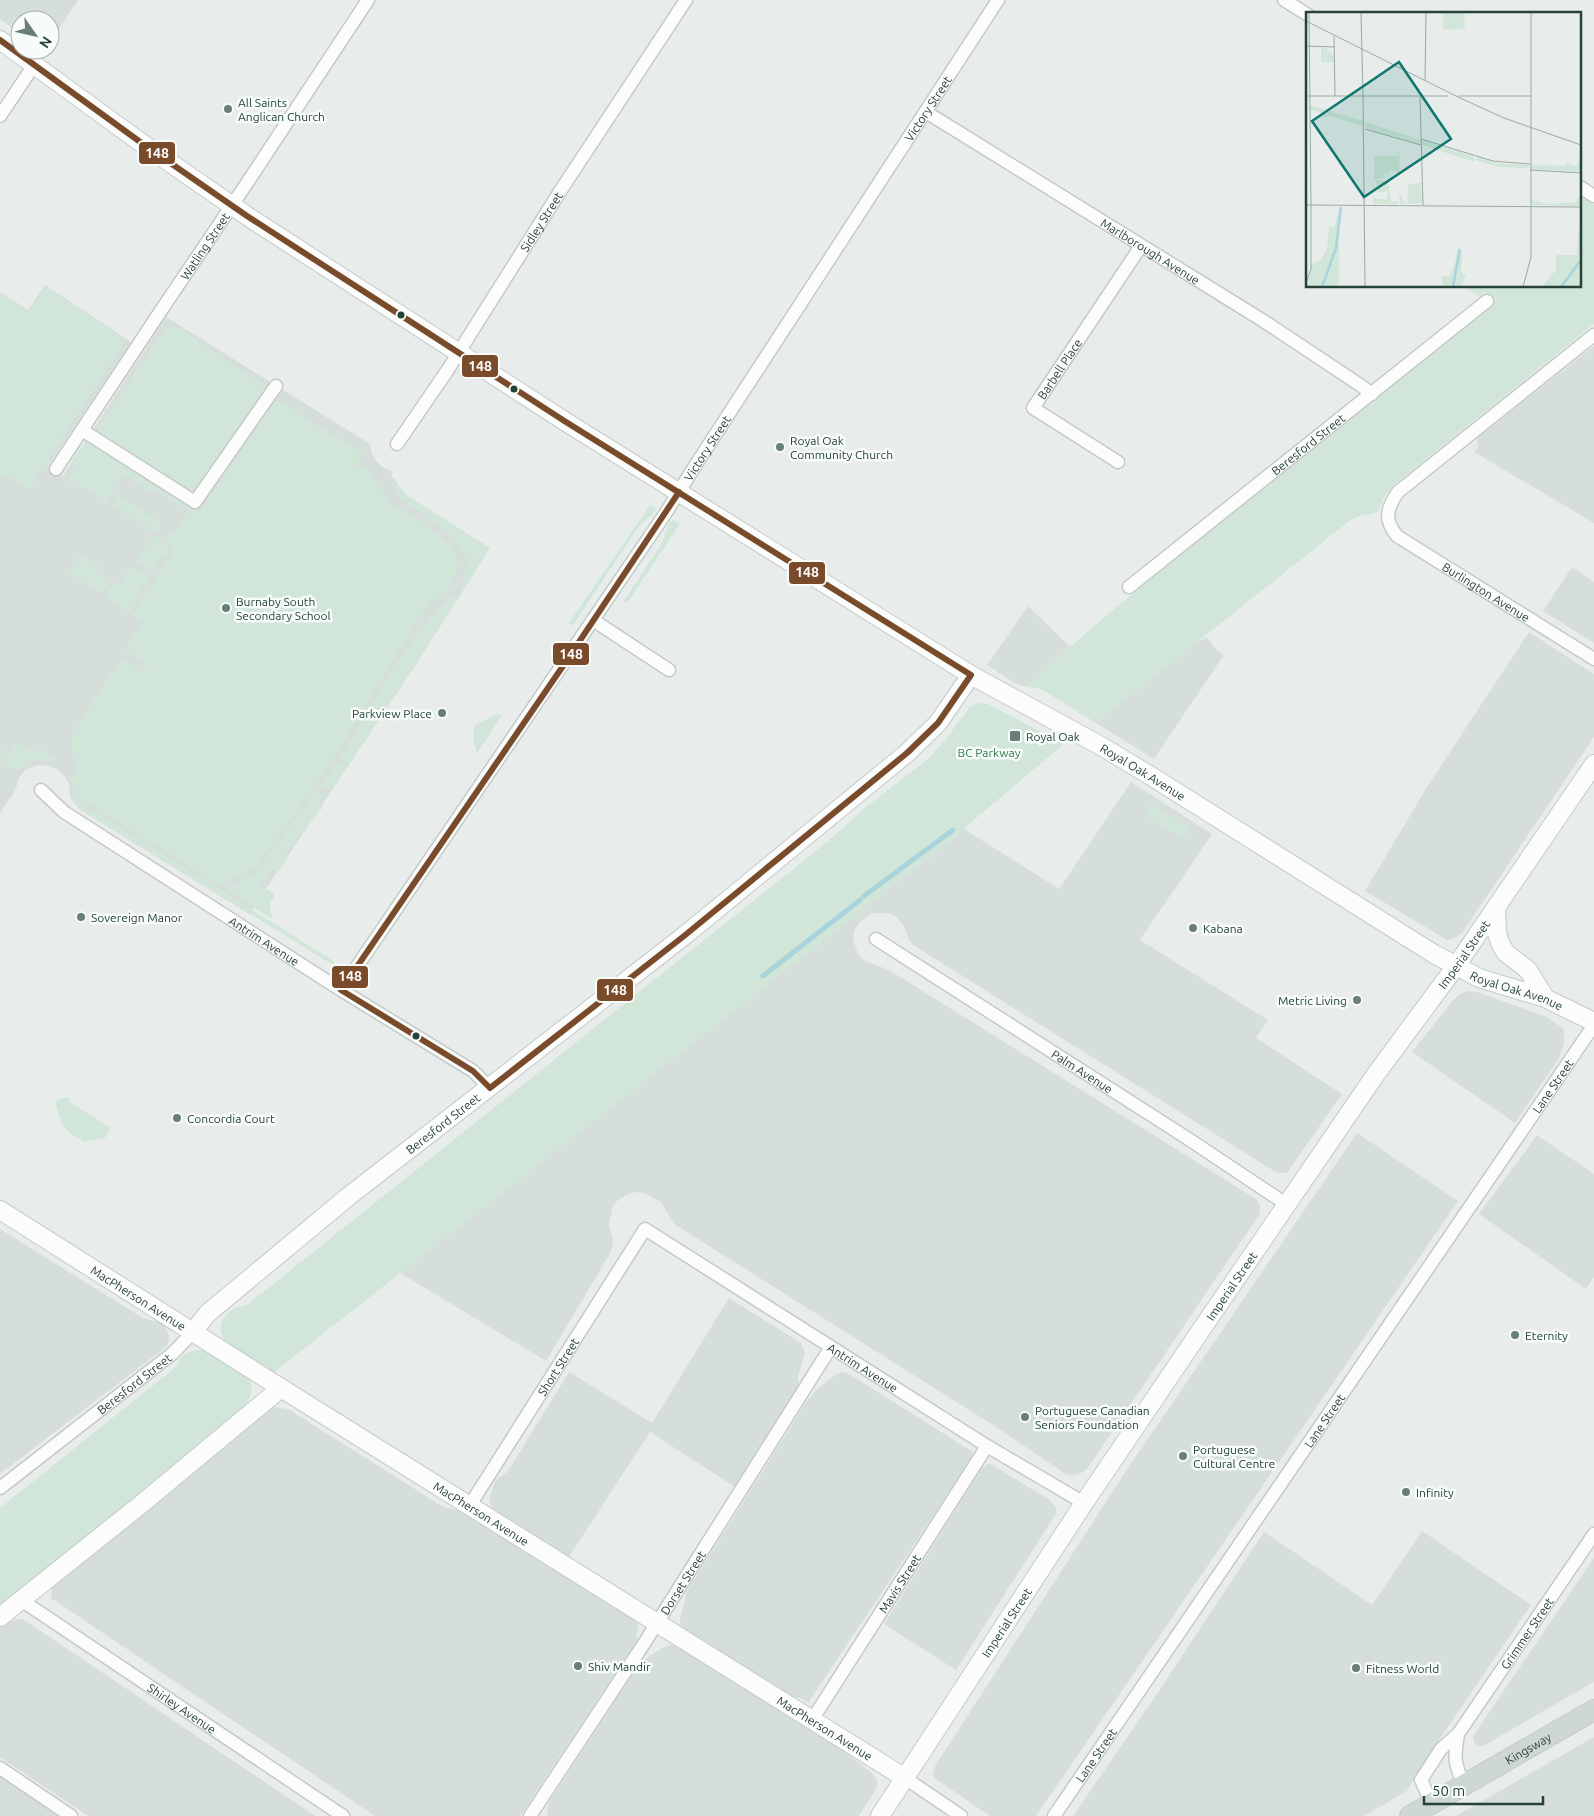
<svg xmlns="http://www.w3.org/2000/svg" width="1594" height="1816" viewBox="0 0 1594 1816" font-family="Ubuntu,sans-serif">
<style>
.built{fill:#d6dedb}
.green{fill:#d1e6d8}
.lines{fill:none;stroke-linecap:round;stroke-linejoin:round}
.stream{stroke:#a9d4db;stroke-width:5}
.street-casing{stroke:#c5cac8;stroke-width:15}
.secondary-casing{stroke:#c3cbc8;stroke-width:20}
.primary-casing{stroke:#c3ccc9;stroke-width:22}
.street{stroke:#fcfcfc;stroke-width:12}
.secondary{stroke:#fcfcfc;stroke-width:18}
.primary{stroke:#cfd7d5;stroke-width:20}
.bus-1-casing{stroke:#f7fbf9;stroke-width:10}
.bus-1{stroke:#7a4b2a;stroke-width:6}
.poi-dot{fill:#697e78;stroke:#f7fbf9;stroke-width:2}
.bus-dot{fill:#24423a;stroke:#f7fbf9;stroke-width:2}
.labels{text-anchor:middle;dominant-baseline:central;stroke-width:5;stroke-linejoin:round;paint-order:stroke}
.poi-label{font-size:12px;fill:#24423a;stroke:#f7fbf9;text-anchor:start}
.street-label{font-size:12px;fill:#24423a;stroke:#f7fbf9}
.park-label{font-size:12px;fill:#2d7a4b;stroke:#f7fbf9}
.inset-river{fill:none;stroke:#a9d4db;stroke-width:2.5}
.inset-road{fill:none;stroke:#9aa9a4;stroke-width:1}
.view{fill:#0f766e;fill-opacity:0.15;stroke:#0f766e;stroke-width:2.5}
.inset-edge{fill:none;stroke:#24423a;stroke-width:2.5}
.line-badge{stroke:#f7fbf9;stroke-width:2}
.badge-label{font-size:14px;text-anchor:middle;font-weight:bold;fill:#fff}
</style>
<rect width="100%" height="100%" fill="#e8edeb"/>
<path class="built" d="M0 0H78L50 42V20H20V33L0 19Z
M45 285 131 342 48 466 63 476 166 317 370 444 372 455 377 462 384 468 393 472 391 475 406 495 490 548 417 663 249 914 79 809 70 797 69 784 65 777 58 770 50 766 37 765 25 770 18 779 16 789 0 813V292L28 310Z
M1594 346V523L1474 452 1478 448 1477 438Z
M1572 567 1594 582V643L1543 611Z
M1028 606 1070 647 1027 687 1016 684 987 665Z
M1529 632 1594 674V737L1462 933 1453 939 1447 940 1365 891 1427 787Z
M1207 637 1217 651 1224 655 1154 759 1096 723 1193 645Z
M1131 782 1212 834 1140 940 1268 1020 1256 1038 1342 1094 1287 1173H1277L913 945 909 940 904 926 894 915 886 913H871L859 923 854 931 853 939 858 954 863 960 889 970 1256 1199 1260 1204 1259 1215 1087 1469 1083 1472 1076 1475H1067L993 1425 674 1224 661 1202 645 1193 635 1192 626 1195 617 1201 612 1208 609 1224 613 1241 611 1252 546 1361 400 1273 964 829 1059 889Z
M1468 991 1477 992 1547 1017 1564 1029V1044L1559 1058 1515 1123 1412 1052 1454 999 1460 994Z
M1357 1133 1458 1201 1036 1816H990L936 1779 933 1775 935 1766 1126 1471Z
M1537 1135 1594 1174V1277L1586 1289 1479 1214Z
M0 1229 143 1318 162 1323 167 1329 169 1338 168 1344 162 1350 0 1474Z
M729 1298 801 1343 805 1353 798 1376 799 1389 735 1487 650 1432 569 1557 492 1509 489 1500 495 1481 508 1471 569 1372 652 1423Z
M842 1372 849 1374 973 1452 971 1459 808 1703 800 1698 791 1696 688 1632 680 1624V1620L687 1591 807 1401 816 1390 835 1375Z
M274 1407 288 1409 445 1508 460 1510 633 1618 638 1625 637 1640 520 1816H375L51 1598 52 1588 57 1581Z
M989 1463 1050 1500 1056 1508V1514L956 1670 884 1624 982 1468Z
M1422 1531 1531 1605 1426 1759 1407 1791 1364 1816H1073L1157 1694 1264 1532 1372 1605Z
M1594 1558V1682L1483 1746H1477L1474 1742 1473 1736Z
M17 1619H22L29 1623 315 1816H88L0 1757V1625Z
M671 1645 686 1650 835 1744 872 1773 877 1780V1787L859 1816H547L548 1804 551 1799 641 1662 663 1647Z
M1594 1737V1816H1456Z
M0 1775 61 1816H0Z"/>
<path class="green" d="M1580 196 1594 205V324L1394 485 1384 497 1378 512 1356 517 1348 522 1096 723 1041 689 1027 687 1070 647 1126 599 1490 307 1494 300 1491 295 1485 292 1480 297 1468 289 1470 286H1580Z
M45 287 126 340 50 456 49 464 44 472 37 475 30 489 7 475H0V293L29 312Z
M170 326 179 328 267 387 195 496 103 436 99 431V426L164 331Z
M274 399 362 453 355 469 362 466 372 475 391 504 406 511 438 535 454 549 457 557 458 565 451 587 445 593 430 603 414 625 328 768 254 869 220 885 80 798 74 792 71 777 75 773 71 735 121 659 142 672 147 664 125 649 143 623 132 615 175 549 166 539 169 534H173L188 511 156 491 154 494 124 475 106 502 93 491 89 490 88 487 86 490 76 483 78 481 75 479 72 484 69 482 74 469 71 462 82 446 87 443 92 445 199 513Z
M398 485 406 495 490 548 466 586 462 584C465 575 468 567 466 557 461 537 415 510 398 496L393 487Z
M117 495 162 523 157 532 153 530 151 533 148 530 149 528 137 520 134 522 130 519 132 516 130 514 127 517 124 515V511L112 504Z
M650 505 656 508C652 517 646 519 640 525L572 626 569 623Z
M672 520 680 524 627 603 624 601 662 543 668 525Z
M153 536 169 547 166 555 163 554 156 566 158 568 154 574 136 562Z
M80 554 100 566 96 573 110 582 102 594 68 571Z
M132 566 148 577 146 580 148 582 145 587 142 586 135 596 138 598 129 612 105 596 115 581 120 584Z
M453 596 458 599 349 764 340 758C374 702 404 640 453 596Z
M978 703 988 704 1064 744 969 824 960 834 273 1373 224 1340C217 1327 222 1315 235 1308 239 1306 243 1306 247 1305L832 838 866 807 928 759 945 740 969 708Z
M495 715H502L477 753 473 740 474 726Z
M16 742 29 751H47V756L56 758 54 762C39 757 29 761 17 771L2 761 0 749 9 753Z
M338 761 347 767 330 791 321 785Z
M317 790 324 794 318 803 323 807 283 857 287 859 278 872 273 869 259 886 275 894 270 904 272 919 226 889 255 873Z
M72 797 332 960 334 963 333 964 328 962 79 808Z
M1150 804 1190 829 1183 839 1145 815Z
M68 1097 71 1103 111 1128 105 1138 84 1142C60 1127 62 1127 55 1101Z
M198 1350H204L249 1378C256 1391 248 1402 240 1412L0 1606V1508L176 1367C180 1356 186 1352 198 1350Z"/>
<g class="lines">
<path class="stream" d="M864 896 953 830
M763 976 860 900"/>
<defs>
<g id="street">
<path d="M1284 0 1308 15"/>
<path id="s1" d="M926 112 1262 320 1360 385 1372 394"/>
<path d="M0 116 34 65"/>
<path d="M1580 187 1594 196"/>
<path id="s2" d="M1594 335 1398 492C1386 509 1384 520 1397 536L1594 659"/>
<path d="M82 430 195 502 276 386"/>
<path id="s3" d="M397 444 447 371 559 193 686 0"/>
<path id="s4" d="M1118 462 1033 408 1141 246"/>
<path id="s5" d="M56 469 160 312 247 183 368 0"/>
<path id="s6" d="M1129 587 1487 301"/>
<path d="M593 620 669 670"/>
<path id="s7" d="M41 790 64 812 341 990 473 1071 490 1088"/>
<path id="s8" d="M876 939 1187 1138 1286 1204"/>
<path id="s9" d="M341 990 667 511 693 469 998 0"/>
<path id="s10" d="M0 1488 173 1353 193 1332"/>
<path id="s11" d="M470 1505 645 1229 987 1446 1084 1503"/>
<path id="s12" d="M21 1600 343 1816"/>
<path id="s13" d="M812 1720 987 1446"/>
<path d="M1458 1734C1454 1758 1454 1763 1464 1785"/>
<path d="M0 1768 71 1816"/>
<path d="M905 1778 961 1816"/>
<path id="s14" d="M1432 1804 1421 1780 1441 1749 1458 1734 1594 1534"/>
<path id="s15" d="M530 1816 645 1642 831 1347"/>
<path id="s16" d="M1054 1816 1594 1025"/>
</g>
<g id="secondary">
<path id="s17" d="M0 40 143 144 247 216 566 422 971 675 1101 746 1151 776 1434 954 1479 978 1545 998 1594 1022"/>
<path d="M1496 908 1497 933 1501 945 1506 953 1528 970 1545 998"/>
<path id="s18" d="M0 1210 281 1388 905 1778"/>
<path id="s19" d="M193 1332 208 1313 349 1196 684 936 907 753 938 723 971 675"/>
<path d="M0 1617 139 1506 281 1388"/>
<path id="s20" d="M880 1816 1084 1503 1199 1333 1376 1074 1456 966 1594 764"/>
</g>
<g id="primary">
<path id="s21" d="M1410 1816 1594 1710"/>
</g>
</defs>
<use href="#street" class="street-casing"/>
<use href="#secondary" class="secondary-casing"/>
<use href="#primary" class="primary-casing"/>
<use href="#street" class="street"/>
<use href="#secondary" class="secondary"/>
<use href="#primary" class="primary"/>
<defs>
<path id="bus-1" d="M0 40 143 144 247 216 566 422 971 675
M490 1088 473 1071 341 990 563 666 679 492
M490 1088 684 936 907 753 938 723 971 675"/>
</defs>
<use href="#bus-1" class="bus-1-casing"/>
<use href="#bus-1" class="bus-1"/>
</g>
<g class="poi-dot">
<circle cx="228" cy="109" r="5"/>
<circle cx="780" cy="447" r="5"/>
<circle cx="226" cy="608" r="5"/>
<circle cx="442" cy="713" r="5"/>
<rect x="1009" y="730" width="12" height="12" rx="2.5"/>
<circle cx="81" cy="917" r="5"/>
<circle cx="1193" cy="928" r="5"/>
<circle cx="1357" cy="1000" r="5"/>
<circle cx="177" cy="1118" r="5"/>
<circle cx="1515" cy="1335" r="5"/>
<circle cx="1025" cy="1417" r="5"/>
<circle cx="1183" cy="1456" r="5"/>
<circle cx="1406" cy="1492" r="5"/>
<circle cx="578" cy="1666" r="5"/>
<circle cx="1356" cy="1668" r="5"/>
</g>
<g class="bus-dot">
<circle cx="401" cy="315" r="4.5"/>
<circle cx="514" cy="389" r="4.5"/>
<circle cx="416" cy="1036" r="4.5"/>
</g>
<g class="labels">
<g class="poi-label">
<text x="238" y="102">All Saints<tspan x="238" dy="14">Anglican Church</tspan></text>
<text x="790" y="440">Royal Oak<tspan x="790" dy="14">Community Church</tspan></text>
<text x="236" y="601">Burnaby South<tspan x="236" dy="14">Secondary School</tspan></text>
<text x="432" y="713" text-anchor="end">Parkview Place</text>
<text x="1026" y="736">Royal Oak</text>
<text x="91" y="917">Sovereign Manor</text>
<text x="1203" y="928">Kabana</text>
<text x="1347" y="1000" text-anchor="end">Metric Living</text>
<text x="187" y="1118">Concordia Court</text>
<text x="1525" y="1335">Eternity</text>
<text x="1035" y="1410">Portuguese Canadian<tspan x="1035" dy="14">Seniors Foundation</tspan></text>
<text x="1193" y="1449">Portuguese<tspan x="1193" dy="14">Cultural Centre</tspan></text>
<text x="1416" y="1492">Infinity</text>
<text x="588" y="1666">Shiv Mandir</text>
<text x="1366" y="1668">Fitness World</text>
</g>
<g class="street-label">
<text stroke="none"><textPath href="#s9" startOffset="1059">Victory Street</textPath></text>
<text stroke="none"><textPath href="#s3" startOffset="265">Sidley Street</textPath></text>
<text stroke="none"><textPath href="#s5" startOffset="268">Watling Street</textPath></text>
<text stroke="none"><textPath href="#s1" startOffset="264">Marlborough Avenue</textPath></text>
<text stroke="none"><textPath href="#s4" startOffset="148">Barbell Place</textPath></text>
<text stroke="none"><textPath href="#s6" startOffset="229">Beresford Street</textPath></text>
<text stroke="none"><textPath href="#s9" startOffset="654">Victory Street</textPath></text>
<text stroke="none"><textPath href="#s2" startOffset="405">Burlington Avenue</textPath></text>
<text stroke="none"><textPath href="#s17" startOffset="1358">Royal Oak Avenue</textPath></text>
<text stroke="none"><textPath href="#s7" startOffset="270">Antrim Avenue</textPath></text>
<text stroke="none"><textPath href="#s20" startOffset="1041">Imperial Street</textPath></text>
<text stroke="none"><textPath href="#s17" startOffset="1792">Royal Oak Avenue</textPath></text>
<text stroke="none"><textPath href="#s8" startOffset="245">Palm Avenue</textPath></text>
<text stroke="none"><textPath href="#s16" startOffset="884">Lane Street</textPath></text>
<text stroke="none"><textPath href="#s19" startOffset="326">Beresford Street</textPath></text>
<text stroke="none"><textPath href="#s20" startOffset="636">Imperial Street</textPath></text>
<text stroke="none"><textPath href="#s18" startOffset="164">MacPherson Avenue</textPath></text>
<text stroke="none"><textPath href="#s11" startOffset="164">Short Street</textPath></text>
<text stroke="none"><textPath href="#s11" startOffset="585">Antrim Avenue</textPath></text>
<text stroke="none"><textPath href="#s10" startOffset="170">Beresford Street</textPath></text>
<text stroke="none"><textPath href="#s16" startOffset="479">Lane Street</textPath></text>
<text stroke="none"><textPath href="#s18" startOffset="569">MacPherson Avenue</textPath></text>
<text stroke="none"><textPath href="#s15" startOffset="279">Dorset Street</textPath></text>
<text stroke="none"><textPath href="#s13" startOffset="162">Mavis Street</textPath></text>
<text stroke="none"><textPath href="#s20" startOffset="231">Imperial Street</textPath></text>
<text stroke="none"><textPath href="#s14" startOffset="208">Grimmer Street</textPath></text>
<text stroke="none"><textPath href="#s12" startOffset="194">Shirley Avenue</textPath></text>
<text stroke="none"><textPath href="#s18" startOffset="974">MacPherson Avenue</textPath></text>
<text stroke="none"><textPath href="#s21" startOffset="136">Kingsway</textPath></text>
<text stroke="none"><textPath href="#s16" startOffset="74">Lane Street</textPath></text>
</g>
<g class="park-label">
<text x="989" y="752">BC Parkway</text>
</g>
</g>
<g transform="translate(1306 12)">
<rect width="275" height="275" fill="#e8edeb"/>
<path d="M137 0H158L159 17 137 18ZM15 36H20L28 45V50H15ZM3 93 57 109V114L24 104 16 106V101L3 97ZM59 110 115 128 114 132 60 116ZM116 128 168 144V150L116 133ZM93 138 94 161 83 158V164L78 161 79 166 68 167V144H91ZM171 145 192 151 222 153 223 156 192 155 169 148ZM273 147 275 160 226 157 225 153 259 154 261 151 270 154ZM70 168 82 170 85 190 92 189V178V192H67V182L70 187H81L82 179 72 181ZM115 170 116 191 94 192 93 178 97 189 101 191 102 173ZM275 183V194L226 193 225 188 242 192 271 190 272 184ZM33 199V270L30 275H0L6 251 15 248 21 237 23 215H28ZM272 219H275V275H235L250 258V243H271ZM152 235 156 241 155 260 160 264 155 275H138L135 264H143L148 254Z" fill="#d1e6d8"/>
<path class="inset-river" d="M16 275 30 236 35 195M147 275 154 237M255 275 275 248"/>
<path class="inset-road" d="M55 0 57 84M0 9 152 85M28 24 29 84M0 34 29 35M119 68 120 0M0 84H142M57 84 59 275M152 84H225M114 85 117 193M152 85 198 106 275 133M59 117 115 133M115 127 187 149 224 152M224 158 275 161M0 193 275 195M0 270 5 257V194L3 0M217 275 225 245V0"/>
<path class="view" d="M93 50 145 127 58 185 6 109Z"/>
<rect width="275" height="275" class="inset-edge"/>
</g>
<g class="line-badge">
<rect x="138" y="141" width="38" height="24" rx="5" fill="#7a4b2a"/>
<rect x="461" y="354" width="38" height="24" rx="5" fill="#7a4b2a"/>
<rect x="788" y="561" width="38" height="24" rx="5" fill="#7a4b2a"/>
<rect x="552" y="642" width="38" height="24" rx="5" fill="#7a4b2a"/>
<rect x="331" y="965" width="38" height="24" rx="5" fill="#7a4b2a"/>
<rect x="596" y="978" width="38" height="24" rx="5" fill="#7a4b2a"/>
</g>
<g class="badge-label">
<text x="157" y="158">148</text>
<text x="480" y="371">148</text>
<text x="807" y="577">148</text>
<text x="571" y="659">148</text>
<text x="350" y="981">148</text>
<text x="615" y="995">148</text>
</g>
<g transform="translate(35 35) rotate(124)"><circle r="24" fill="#f7fbf9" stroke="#a3b1ad"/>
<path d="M0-4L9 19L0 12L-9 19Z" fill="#697e78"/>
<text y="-8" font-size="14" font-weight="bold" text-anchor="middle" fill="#24423a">N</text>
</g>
<path d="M1424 1796v8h119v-8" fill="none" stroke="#24423a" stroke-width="2.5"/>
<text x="1432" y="1796" font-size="15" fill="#24423a" stroke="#f7fbf9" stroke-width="4" paint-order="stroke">50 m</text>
</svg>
